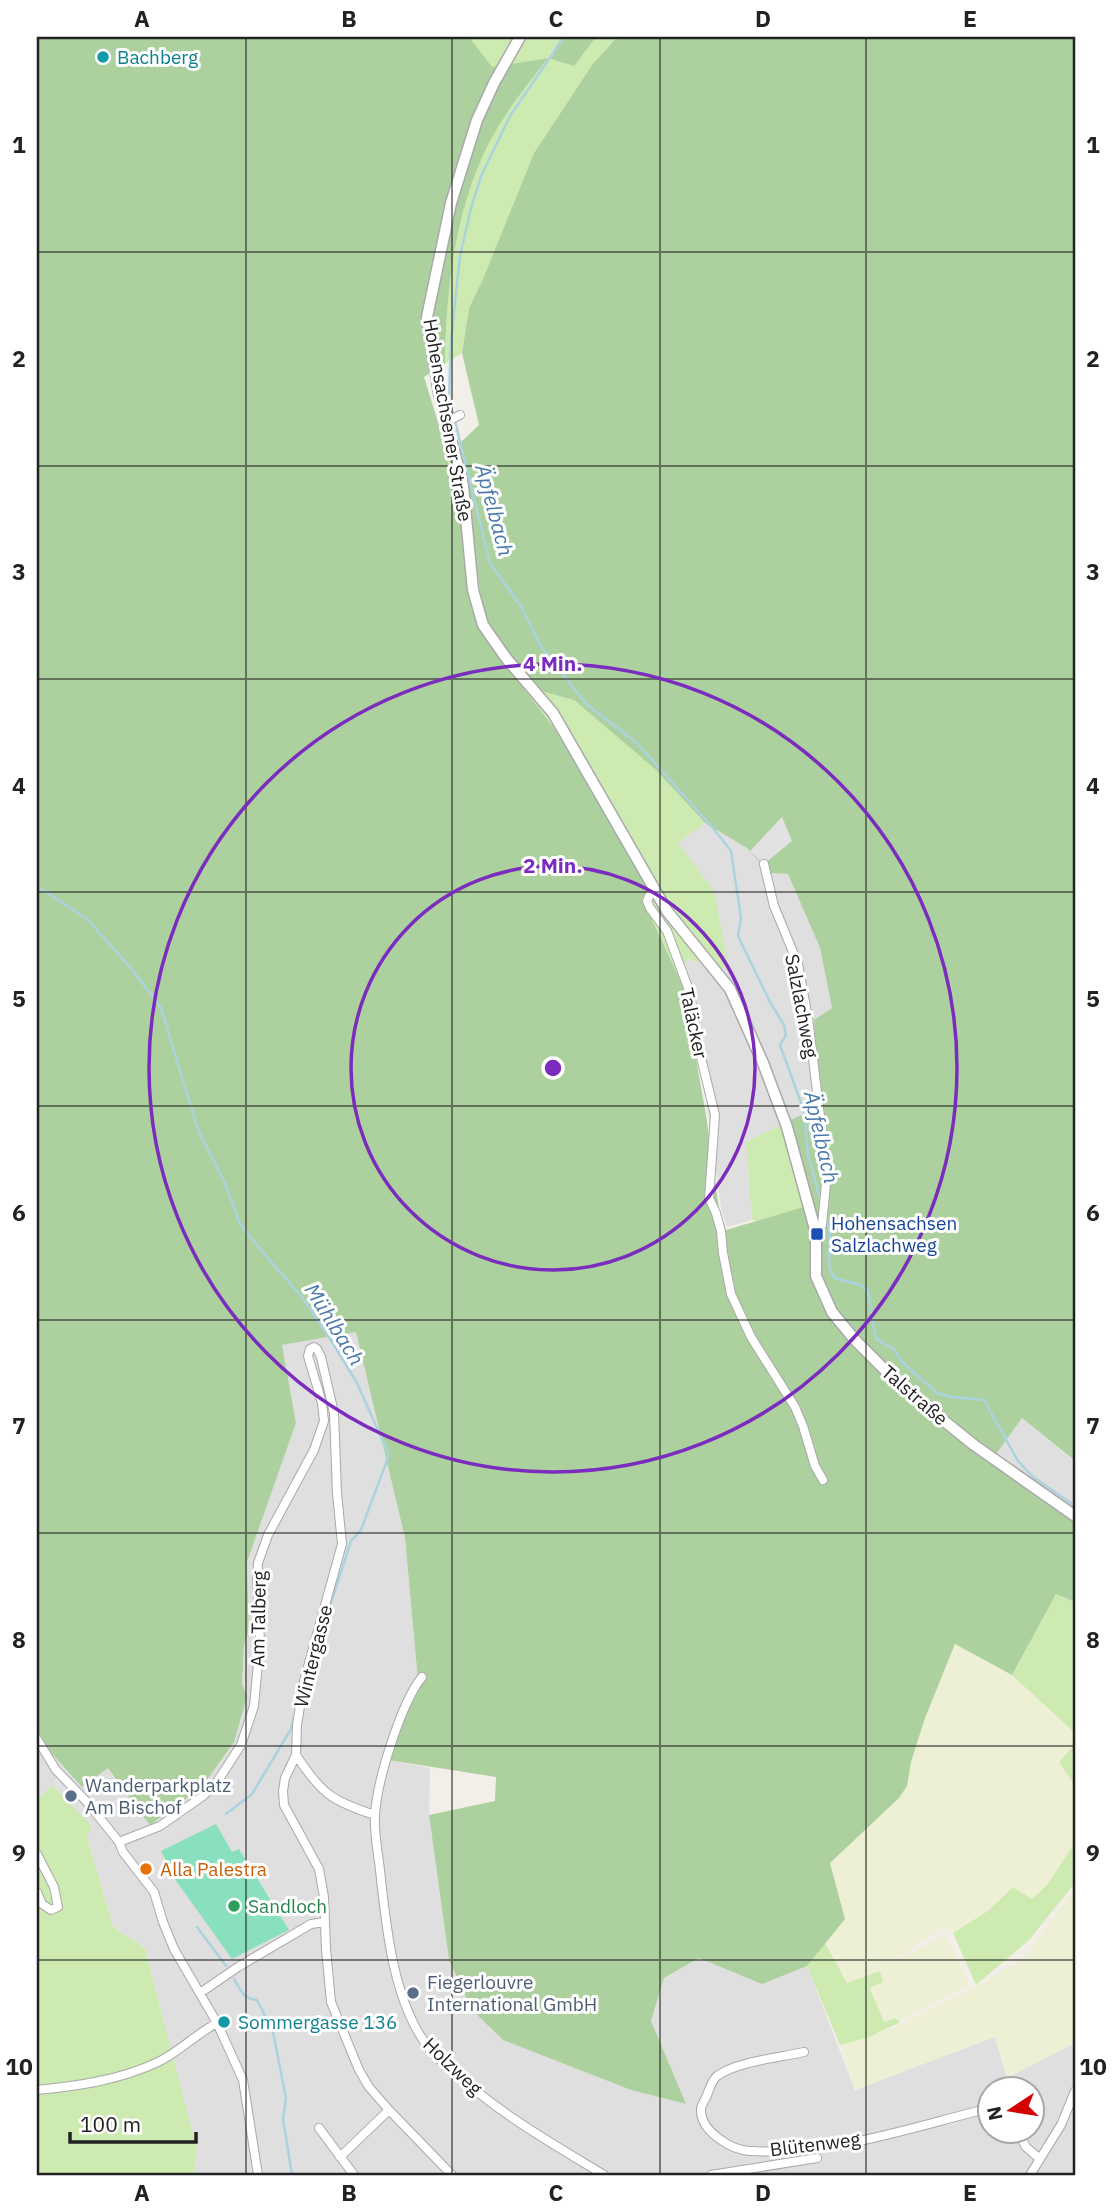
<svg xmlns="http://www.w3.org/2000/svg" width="1112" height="2212" viewBox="0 0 1112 2212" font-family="'IBM Plex Sans',sans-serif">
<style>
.residential{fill:#e0dfdf;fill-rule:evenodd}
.farmland{fill:#eef0d5}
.grass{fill:#cdebb0}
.forest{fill:#add19e}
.pitch{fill:#88e0be}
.parking{fill:#e2e2e2}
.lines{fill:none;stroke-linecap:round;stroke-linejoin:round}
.stream{stroke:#aad3df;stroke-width:2.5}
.minor-casing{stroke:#a9a9a9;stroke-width:10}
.tertiary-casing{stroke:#a9a9a9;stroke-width:13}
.minor{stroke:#fff;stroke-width:8}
.tertiary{stroke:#fff;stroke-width:10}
.grid{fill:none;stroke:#222;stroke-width:2;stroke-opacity:0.55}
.ring{fill:none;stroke:#7b2cbf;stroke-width:3.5}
.culture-dot{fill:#0f9aa8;stroke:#fff;stroke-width:2.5}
.transit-dot{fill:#1a4fb4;stroke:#fff;stroke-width:2.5}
.service-dot{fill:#5c6f8a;stroke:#fff;stroke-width:2.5}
.food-dot{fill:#e8710a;stroke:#fff;stroke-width:2.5}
.leisure-dot{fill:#2e9e5b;stroke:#fff;stroke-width:2.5}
.labels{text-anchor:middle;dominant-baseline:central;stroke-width:6;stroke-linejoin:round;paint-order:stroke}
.culture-label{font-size:19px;fill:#0d838f;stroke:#fff;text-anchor:start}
.street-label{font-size:19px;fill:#222;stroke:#fff}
.transit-label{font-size:19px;fill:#164399;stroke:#fff;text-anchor:start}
.service-label{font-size:19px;fill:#4e5e75;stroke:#fff;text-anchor:start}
.food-label{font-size:19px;fill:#c56008;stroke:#fff;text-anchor:start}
.leisure-label{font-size:19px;fill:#27864d;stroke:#fff;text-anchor:start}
.water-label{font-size:21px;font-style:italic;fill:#4a7aab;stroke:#fff}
.centre{fill:#7b2cbf;stroke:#fff;stroke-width:3.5}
.ring-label{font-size:21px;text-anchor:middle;font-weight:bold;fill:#7b2cbf;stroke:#fff;stroke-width:6;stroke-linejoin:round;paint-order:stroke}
.neatline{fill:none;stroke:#222;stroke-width:2.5}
.grid-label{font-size:23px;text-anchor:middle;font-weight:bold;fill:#222}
</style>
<rect width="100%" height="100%" fill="#f2efe9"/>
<path class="residential" d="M705 823 747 848 770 873 788 874 820 948 832 1008 819 1067 820 1107 746 1142 752 1220 727 1227 721 1207 706 1098 687 1001 680 977 686 959 729 969 677 842Z
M356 1332 405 1538 418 1681 389 1760 430 1768 429 1816 449 1960 472 2010 503 2040 631 2090 685 2104 651 2021 664 1978 699 1958 762 1983 807 1966 855 2090 995 2036 1007 2078 1075 2043V2175H194L197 2150 145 1948 113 1927 87 1836 52 1785 37 1800V1737L108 1767 242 1684 244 1645 249 1630 247 1562 296 1423 282 1345ZM990 2090H1032V2132H990Z
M1022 1418 1075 1462V1521L992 1460Z"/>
<path class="farmland" d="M956 1643 1012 1675 1075 1733V1744L1059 1763 1075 1786V1842L1048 1884 1031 1899 1013 1887 988 1911 953 1933 943 1927 888 1965 946 1934 969 1985 900 2021 895 2018 884 2022 870 1987 847 1984 825 1943 845 1919 830 1863 899 1798 907 1786 911 1762 925 1718Z
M1075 1888V2043L1007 2078 995 2037 855 2090 840 2045 867 2038 904 2023 973 1989 1024 1957Z"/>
<path class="grass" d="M469 37H562L548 57 573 66 596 37H617L592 65 534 153 483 279 469 308 462 353 445 364C446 289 455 209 490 141 505 111 527 85 547 58L491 68Z
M460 443 483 613 544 692 574 700 656 770 705 823 678 843 714 891 729 970 687 959 680 977 677 973 642 898 554 728 487 640 469 589 464 530 444 446Z
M791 1120 814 1205 755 1221 752 1220 746 1142Z
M1056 1594 1071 1601 1075 1596V1733L1012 1675Z
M1075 1744V1786L1059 1762Z
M52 1785 92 1826 87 1837 113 1927 145 1948 197 2150 194 2175H37V1800Z
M1075 1842V1883L1029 1940 976 1985 953 1933 988 1911 1013 1887 1032 1899 1048 1884Z
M825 1943 847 1983 880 1971 883 1982 870 1988 884 2022 895 2018 900 2022 867 2038 840 2045 807 1966Z"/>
<path class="forest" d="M37 37H469L492 67 548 58 562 37H596L574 66 548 58C527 85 506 111 490 141 455 209 446 289 445 364L424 377 440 429 464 530 469 589 487 640 554 728 650 888 642 898 683 986 706 1115 719 1210 726 1230 814 1204 791 1120 820 1106 814 1020 832 1008 820 948 788 874 770 873 747 848 705 823 656 770 574 700 544 692 506 650 483 613 460 443 479 425 462 353 469 308 483 279 534 153 592 65 617 37H1075V1461L1022 1418 992 1460 1075 1521V1596L1072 1601 1056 1594 1012 1675 955 1644 925 1718 911 1762 907 1786 899 1798 830 1863 845 1919 807 1966 762 1984 699 1958 664 1978 651 2021 686 2104 631 2090 503 2040 472 2010 449 1960 429 1815 495 1801 496 1777 388 1760 418 1681 405 1538 356 1332 282 1345 296 1423 247 1562 249 1630 244 1645 242 1684 247 1696 234 1742 202 1787 150 1825 108 1768 82 1787 37 1737Z"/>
<path class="pitch" d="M216 1824 232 1852 239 1849 289 1930 232 1959 177 1882 161 1851Z"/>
<path class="parking" d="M782 817 792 841 764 864 750 851Z
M59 1771 87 1806 92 1826 52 1785Z"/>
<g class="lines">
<path class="stream" d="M453 414 449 401 451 340 460 256 471 208 482 174 510 116 564 37
M455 421 490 563 520 605 540 645 586 704 636 742 713 828 731 851 741 918 738 936 770 1002 784 1025 786 1035 780 1045 804 1111 808 1155 821 1202
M37 888 48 893 87 919 131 968 161 1008 198 1130 224 1181 240 1224 266 1256 302 1297 332 1342 357 1383 389 1455 361 1530 351 1541 320 1637
M826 1218C835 1240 823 1260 834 1278L861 1285 868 1291 876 1339 894 1349 901 1361 937 1393 951 1397 984 1400 1018 1461 1032 1476 1075 1506
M226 1814 252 1794 291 1729 294 1717
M197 1927 226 1966
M234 1979C240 1989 243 1999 257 2000L273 2032 286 2098 283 2119 292 2175"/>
<defs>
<path id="minor" d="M446 422 460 415
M764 864 774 906 798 964 808 1018 827 1173 822 1225 816 1233
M656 892 649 896 647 901 650 908 667 931 690 993 697 1041 715 1115 709 1198 716 1213 721 1231 723 1253 731 1294 751 1337 795 1407 803 1426 815 1466 823 1480
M422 1677C401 1703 376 1783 375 1817 374 1834 378 1852 380 1870 386 1926 393 2001 428 2047 435 2057 446 2065 455 2073 500 2114 553 2144 604 2175
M37 1739 56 1770 87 1802 119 1842 123 1852 154 1892 163 1922 174 1949 217 2023 243 2080 258 2175
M296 1755C321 1793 331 1801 375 1815
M119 1842 160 1826 203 1796 217 1782 241 1745 254 1706 260 1642 257 1580 258 1563 268 1535 314 1450 324 1421 322 1403 308 1356 310 1349 314 1347 317 1349 321 1357 334 1413 337 1493 342 1544 304 1681 297 1725 296 1755 285 1778 283 1791 284 1805 319 1869 324 1897 326 1949 331 2002 359 2070 369 2087 389 2110 452 2175
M37 1854 54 1887 58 1907 51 1910 42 1904 37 1892
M200 1993 238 1967 311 1924 325 1922
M804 2052C778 2058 738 2061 717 2076 712 2080 710 2088 707 2095 706 2099 701 2105 701 2109 700 2131 731 2150 750 2151 831 2156 912 2127 990 2108
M37 2090C78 2086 120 2080 158 2062 179 2052 196 2034 217 2023
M319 2128 354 2175
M1018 2132 1026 2147 1040 2159
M340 2157 389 2110
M711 2175 817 2158
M1030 2175 1061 2125 1075 2091"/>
<path id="tertiary" d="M520 37 494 83 477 120 451 203 427 317 439 393 463 486 473 590 483 625 506 658 553 713 667 911 730 989 763 1063 787 1127 816 1233V1276L832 1312 855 1340 902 1387 974 1445 1075 1516"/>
</defs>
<use href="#minor" class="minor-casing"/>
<use href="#tertiary" class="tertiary-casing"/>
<use href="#minor" class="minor"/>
<use href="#tertiary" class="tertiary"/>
</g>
<path class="grid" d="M246 37V2175M452 37V2175M660 37V2175M866 37V2175M37 252H1075M37 466H1075M37 679H1075M37 892H1075M37 1106H1075M37 1320H1075M37 1533H1075M37 1746H1075M37 1960H1075"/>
<g class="ring">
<circle cx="553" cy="1068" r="202"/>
<circle cx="553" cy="1068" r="404"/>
</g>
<g class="culture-dot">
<circle cx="103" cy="57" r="7"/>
<circle cx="224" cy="2022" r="7"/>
</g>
<rect class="transit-dot" x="810" y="1227" width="14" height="14" rx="3.5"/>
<g class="service-dot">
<circle cx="71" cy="1796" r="7"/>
<circle cx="413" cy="1993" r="7"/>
</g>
<circle class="food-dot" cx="146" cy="1869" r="7"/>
<circle class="leisure-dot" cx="234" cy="1906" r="7"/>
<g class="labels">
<g class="culture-label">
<text x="117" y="57">Bachberg</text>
<text x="238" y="2022">Sommergasse 136</text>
</g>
<g class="street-label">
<text transform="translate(448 420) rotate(80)">Hohensachsener Straße</text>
<text transform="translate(802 1006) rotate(79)">Salzlachweg</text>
<text transform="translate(694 1023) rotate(78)">Taläcker</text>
<text transform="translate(915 1395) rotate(41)">Talstraße</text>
<text transform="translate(258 1619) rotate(-89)">Am Talberg</text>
<text transform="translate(313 1656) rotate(-76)">Wintergasse</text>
<text transform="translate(453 2066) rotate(44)">Holzweg</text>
<text transform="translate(815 2144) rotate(-7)">Blütenweg</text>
</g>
<g class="transit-label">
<text x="831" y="1223">Hohensachsen<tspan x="831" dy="22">Salzlachweg</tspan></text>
</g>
<g class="service-label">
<text x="85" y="1785">Wanderparkplatz<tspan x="85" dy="22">Am Bischof</tspan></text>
<text x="427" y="1982">Fiegerlouvre<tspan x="427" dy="22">International GmbH</tspan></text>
</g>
<g class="food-label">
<text x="160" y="1869">Alla Palestra</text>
</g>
<g class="leisure-label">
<text x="248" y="1906">Sandloch</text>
</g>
<g class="water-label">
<text transform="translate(495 510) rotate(75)">Äpfelbach</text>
<text transform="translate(822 1137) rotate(77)">Äpfelbach</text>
<text transform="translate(335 1324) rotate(58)">Mühlbach</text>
</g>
</g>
<circle cx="553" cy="1068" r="10" class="centre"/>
<g class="ring-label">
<text x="553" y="671">4 Min.</text>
<text x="553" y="873">2 Min.</text>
</g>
<rect width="1112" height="2212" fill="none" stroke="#ffffff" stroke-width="77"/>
<g transform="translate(1011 2110) rotate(258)"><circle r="33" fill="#ffffff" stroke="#a7a7a7" stroke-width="2"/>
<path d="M0-5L12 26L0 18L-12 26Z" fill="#d40000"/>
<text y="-10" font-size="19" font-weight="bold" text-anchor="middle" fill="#222222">N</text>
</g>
<path d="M70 2132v10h126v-10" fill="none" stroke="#222222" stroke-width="3.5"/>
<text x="80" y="2132" font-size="21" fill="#222222" stroke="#ffffff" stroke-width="5" paint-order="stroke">100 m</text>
<rect x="38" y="38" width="1036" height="2136" class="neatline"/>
<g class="grid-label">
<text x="142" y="27">A</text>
<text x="349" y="27">B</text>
<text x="556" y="27">C</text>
<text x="763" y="27">D</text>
<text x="970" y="27">E</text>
<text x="19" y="153">1</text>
<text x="1093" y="153">1</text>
<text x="19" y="367">2</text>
<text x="1093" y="367">2</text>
<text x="19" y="580">3</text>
<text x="1093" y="580">3</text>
<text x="19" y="794">4</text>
<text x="1093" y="794">4</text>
<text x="19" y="1007">5</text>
<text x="1093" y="1007">5</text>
<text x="19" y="1221">6</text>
<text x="1093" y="1221">6</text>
<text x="19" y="1434">7</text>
<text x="1093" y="1434">7</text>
<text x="19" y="1648">8</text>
<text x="1093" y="1648">8</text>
<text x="19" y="1861">9</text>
<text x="1093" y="1861">9</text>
<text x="19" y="2075">10</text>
<text x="1093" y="2075">10</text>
<text x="142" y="2201">A</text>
<text x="349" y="2201">B</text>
<text x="556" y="2201">C</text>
<text x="763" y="2201">D</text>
<text x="970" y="2201">E</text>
</g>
</svg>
